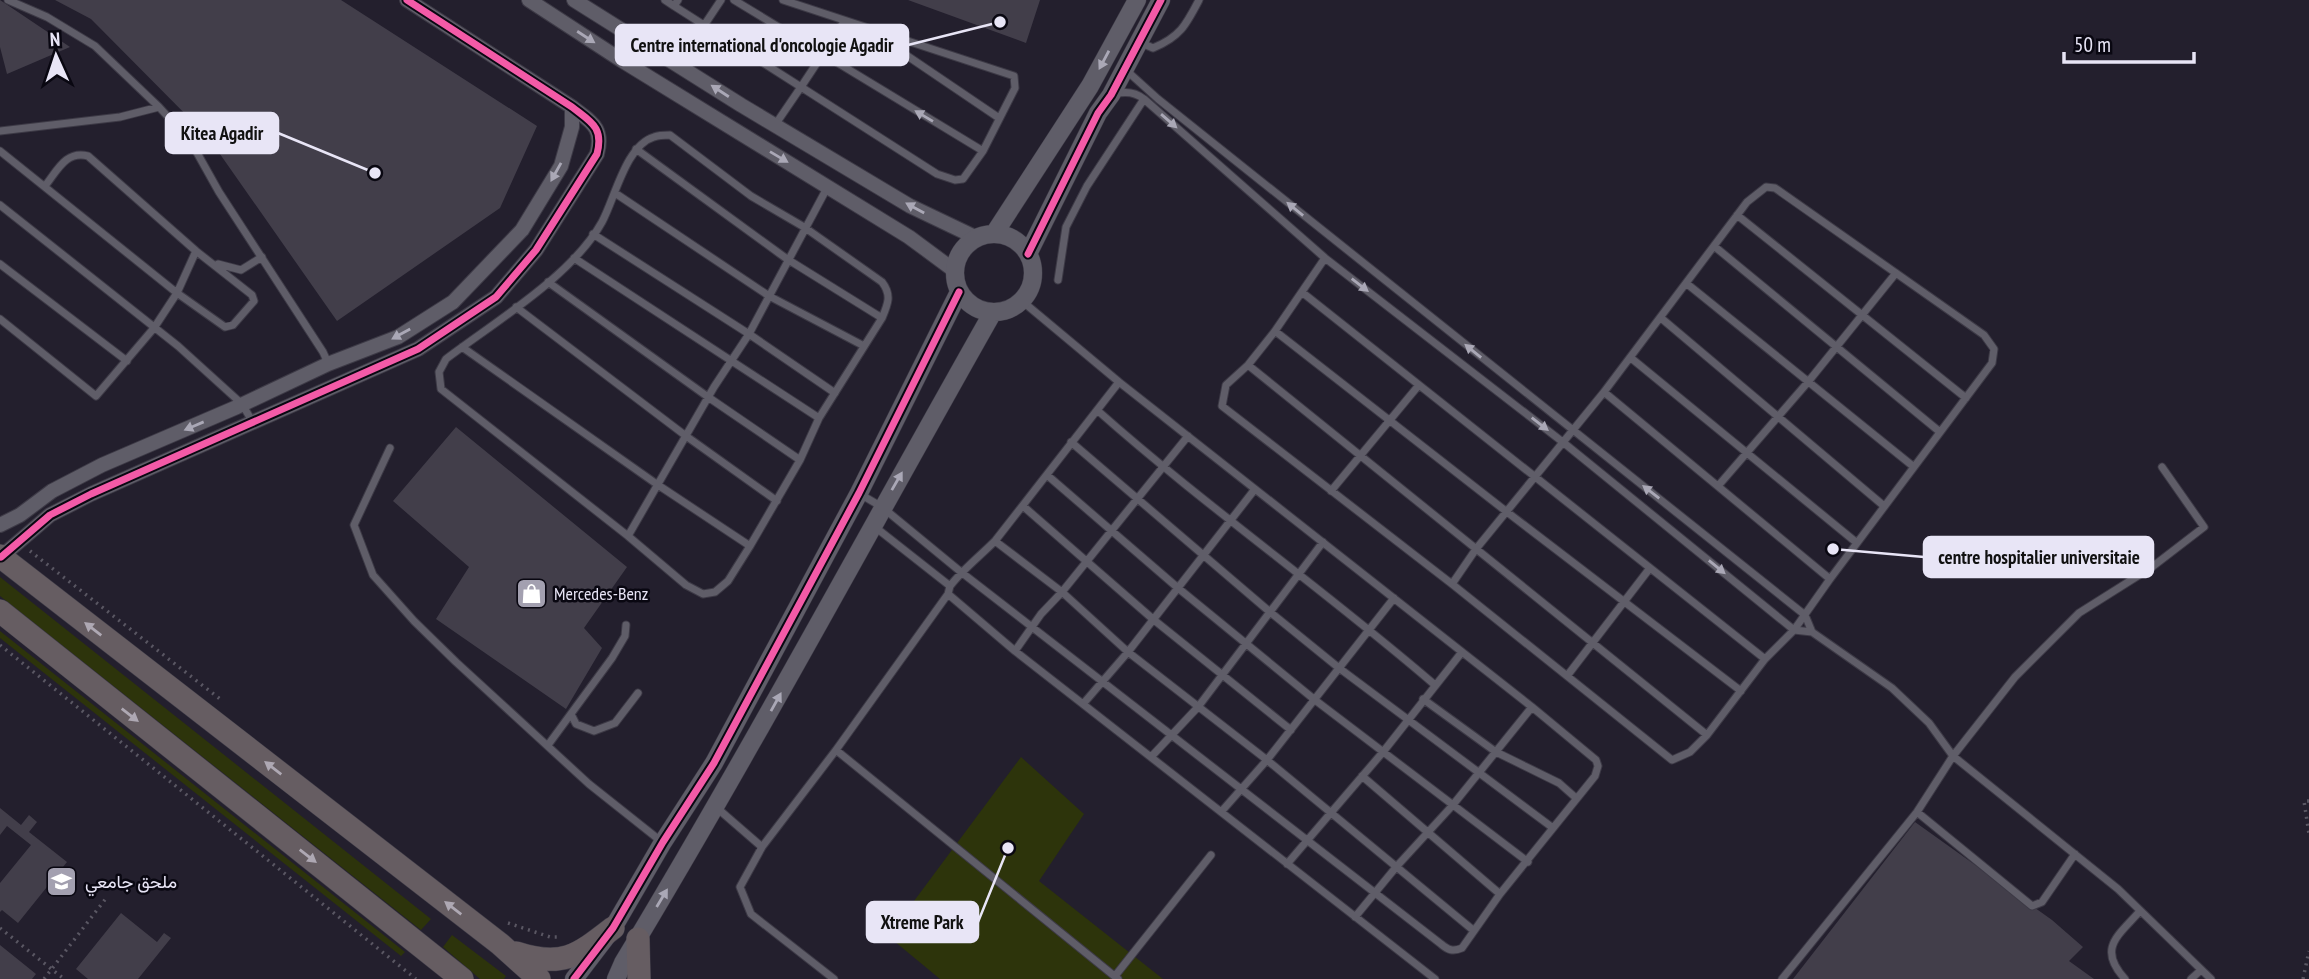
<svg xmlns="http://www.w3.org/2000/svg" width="2309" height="979" viewBox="0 0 2309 979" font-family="'PT Sans Narrow',Vazirmatn,sans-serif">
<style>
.green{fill:#2d340b}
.building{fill:#423e4a}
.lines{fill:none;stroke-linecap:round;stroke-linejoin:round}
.service-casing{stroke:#3d3a46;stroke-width:9}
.minor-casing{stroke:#3d3a46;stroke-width:16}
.tertiary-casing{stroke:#3d3a46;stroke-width:19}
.trunk-casing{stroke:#3d3a46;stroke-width:24}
.path{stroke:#5a5763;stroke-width:3.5;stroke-dasharray:2 5;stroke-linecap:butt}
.service{stroke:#5f5d68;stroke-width:7}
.minor{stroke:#5f5d68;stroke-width:14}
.tertiary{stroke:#5f5d68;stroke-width:18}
.trunk{stroke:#665d62;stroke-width:23}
.cycleway-casing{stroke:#090711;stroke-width:11}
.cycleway{stroke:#f35aa7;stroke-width:7}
.oneway{fill:#aaa8b6}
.oneway2{fill:#aea8b3}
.labels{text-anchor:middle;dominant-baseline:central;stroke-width:5;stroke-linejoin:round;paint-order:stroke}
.poi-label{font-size:18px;fill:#e8e5f6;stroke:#090711;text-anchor:start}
.leader{fill:none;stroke:#e8e5f6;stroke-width:2.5}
.callout-dot{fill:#e8e5f6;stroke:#090711;stroke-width:2.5}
.callout{fill:#e8e5f6;stroke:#e8e5f6;stroke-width:2.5}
.callout-label{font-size:19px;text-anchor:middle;font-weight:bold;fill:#111}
</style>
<rect width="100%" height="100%" fill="#231f2d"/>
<path class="green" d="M0 577 431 919 421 930 0 596Z
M0 631 405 952 401 956 0 638Z
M1021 757 1084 814 1039 881 1163 979H940L888 936Z
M452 935 506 976 504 979H480L443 947Z"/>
<path class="building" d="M0 0 70 47 7 74 0 47Z
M55 0H341L537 126 500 208 337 321 208 137 91 19Z
M908 0H1040L1026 43Z
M456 427 627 567 584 628 602 648 566 709 436 619 469 567 393 501Z
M0 808 21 825 29 815 37 822 29 832 67 862 18 923 2 910 0 912V883L31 845 7 826 0 835Z
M1915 822 2052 920 2083 947 2069 961 2094 979H1793Z
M121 913 157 942 164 933 171 938 138 979H88L76 969Z
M0 945 36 974 32 979H0Z"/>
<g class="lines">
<defs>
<path id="service" d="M8 0 47 17 95 46 159 107 191 142 219 192 323 352 328 363
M665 0 674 6 678 0
M734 0 983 151
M783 0 1014 76 1015 88 983 151 963 179 955 180 937 174 801 87 844 22
M674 6 801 87 775 125
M705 24 721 0
M878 36 999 118
M1139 42 1153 48C1180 37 1186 25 1199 0
M1127 71 1158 99 1805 615 1812 632
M1115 94C1126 91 1135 92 1144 99L1325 258 1564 443 1794 630 1812 632 1892 688 1929 723 1953 756 1917 812 1782 979
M0 131 120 117 159 107
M670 135 751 196 804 227 882 282C892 295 888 304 882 318L819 418 800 460 750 546 728 581 715 592 703 594 686 585 628 536 441 389 439 372 446 359C496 321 572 276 602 222 615 198 626 145 654 137 659 135 665 135 670 135Z
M636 149 787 259 882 318
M0 151 177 293 225 327 233 325 254 301 252 295 196 251 88 156C66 150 57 171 45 186
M615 193 769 296 864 346
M0 205 178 346 242 404 252 421
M1737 215 1966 398
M593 234 749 334 835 393
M1714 246 1940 432
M574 258 819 418
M1325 258 1275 331 1248 365 1226 385 1222 406 1452 584 1672 760 1690 752 1707 735 1765 659 1794 630 1830 579 1992 363 1994 349 1984 335 1775 188 1766 187 1747 202 1604 392 1476 549 1452 584
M0 264 127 361
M218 264 241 270 262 257
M1058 280 1066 227 1087 186 1144 99
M548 282 708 397 800 460
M1686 283 1914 467
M1303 293 1765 659
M516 307 686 436 777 501
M1661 318 1884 506
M0 319 96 396 154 328 177 293 196 251
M1275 331 1507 512 1741 691
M462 347 658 485 750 546
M1631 358 1857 543
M1248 365 1707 735
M1604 392 1830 579
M1097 410C1205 506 1325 590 1435 685
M1071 442 1270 612 1339 668 1553 828
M390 448 354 525 373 575 414 621 456 662 589 784 662 842
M2162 467 2204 527 2152 567 2079 613 2015 677 1953 756 2118 889 2211 979
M1047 475 1178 588 1315 700 1528 862
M1718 486 1808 382 1896 273
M1331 491 1419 385
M860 494 882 507 961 572 1441 944C1448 950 1453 952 1462 948L1500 894 1595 776 1598 766 1596 760 1532 707 1119 382 1022 301
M1023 506 1154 620 1291 730
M628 536 714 387 749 334 827 188
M995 541 1062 592 1128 652 1267 760 1473 930
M950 586C963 569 980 556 995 541L1119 382
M948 594 1015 651 1435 979
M1015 651 1041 614 1062 592 1188 436
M1567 676 1650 568
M1423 699 1496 752 1559 783 1576 798
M1083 704 1128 652 1255 489
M571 714 576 724 594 731 615 723 638 693
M548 745 612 658 625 636 626 625
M836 750 1118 979
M1151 757 1198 707 1323 542
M1362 776 1500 894
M717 808 762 847 836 750 948 594 950 586 875 527
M1221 812 1267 760 1394 598
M1917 812 2032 906 2042 902 2075 854
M762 847 740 887 751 914 834 979
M1287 864 1383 752 1462 652
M1355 917 1397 866 1452 806 1532 707
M1115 976 1211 855
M2125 979C2097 948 2118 936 2140 911
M2191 979 2201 970"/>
<path id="minor" d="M529 0 621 60 909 237 955 271
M574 0 741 105 910 206 977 238
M0 525 20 515 52 491 102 465 237 407 328 364 398 337 453 302 522 230 561 166 572 127V107
M1 557 50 515 91 494 418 349 496 297 536 250 597 154C604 127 591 122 572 107L407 0"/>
<path id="tertiary" d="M955 273a39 39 0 1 1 78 0a39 39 0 1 1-78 0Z
M994 234 1090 86 1137 0
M1028 254 1098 113 1111 95 1161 0
M574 979 613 928 663 842 714 763 859 493 959 292
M616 979 623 963C752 749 870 529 993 312"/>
<path id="trunk" d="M0 556 500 944 539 979
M0 611 462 979
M638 939 639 979
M516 953C562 968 577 956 613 928"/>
</defs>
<use href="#service" class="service-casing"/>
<use href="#minor" class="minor-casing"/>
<use href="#tertiary" class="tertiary-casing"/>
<use href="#trunk" class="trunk-casing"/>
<path class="path" d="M30 551 220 699
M0 645 416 979
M2309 801H2304L2309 834
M508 923 550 937H557
M0 928 64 979
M44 979 107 897
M2303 979 2309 951"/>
<use href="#service" class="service"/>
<use href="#minor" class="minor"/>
<use href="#tertiary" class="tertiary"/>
<use href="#trunk" class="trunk"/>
<defs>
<path id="cycleway" d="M1028 254 1098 113 1111 95 1161 0
M1 557 50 515 91 494 418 349 496 297 536 250 597 154C604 127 591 122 572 107L407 0
M574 979 613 928 663 842 714 763 859 493 959 292"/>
</defs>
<use href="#cycleway" class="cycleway-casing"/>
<use href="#cycleway" class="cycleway"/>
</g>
<defs><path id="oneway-solid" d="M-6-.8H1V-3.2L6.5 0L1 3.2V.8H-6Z" transform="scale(1.75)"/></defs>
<g class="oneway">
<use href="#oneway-solid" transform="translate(586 37) rotate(33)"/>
<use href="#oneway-solid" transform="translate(1104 60) rotate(118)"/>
<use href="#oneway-solid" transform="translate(720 91) rotate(-147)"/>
<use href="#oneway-solid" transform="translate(924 116) rotate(-149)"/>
<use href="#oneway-solid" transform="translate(1169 121) rotate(41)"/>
<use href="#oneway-solid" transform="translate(779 157) rotate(31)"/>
<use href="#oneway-solid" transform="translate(556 172) rotate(119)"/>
<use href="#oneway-solid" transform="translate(915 208) rotate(-151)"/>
<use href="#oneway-solid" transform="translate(1295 209) rotate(-141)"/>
<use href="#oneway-solid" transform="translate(1360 285) rotate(38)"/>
<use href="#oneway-solid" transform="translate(401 334) rotate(151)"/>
<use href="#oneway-solid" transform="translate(1473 351) rotate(-141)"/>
<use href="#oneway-solid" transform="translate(1540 424) rotate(38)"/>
<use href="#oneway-solid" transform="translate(194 426) rotate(157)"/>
<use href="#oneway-solid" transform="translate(897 481) rotate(-60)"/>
<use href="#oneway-solid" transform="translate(1651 492) rotate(-142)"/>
<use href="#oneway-solid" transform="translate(1717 567) rotate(39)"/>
<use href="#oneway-solid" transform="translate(776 702) rotate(-61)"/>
<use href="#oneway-solid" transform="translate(662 898) rotate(-59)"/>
</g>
<g class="oneway2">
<use href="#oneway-solid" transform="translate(93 629) rotate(-142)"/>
<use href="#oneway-solid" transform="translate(130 715) rotate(38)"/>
<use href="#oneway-solid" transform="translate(273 768) rotate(-142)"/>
<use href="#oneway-solid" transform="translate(308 856) rotate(38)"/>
<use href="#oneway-solid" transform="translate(453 908) rotate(-142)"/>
</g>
<defs>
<symbol id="shop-square" viewBox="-11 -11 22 22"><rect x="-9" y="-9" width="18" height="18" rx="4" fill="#a3a0b0" stroke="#090711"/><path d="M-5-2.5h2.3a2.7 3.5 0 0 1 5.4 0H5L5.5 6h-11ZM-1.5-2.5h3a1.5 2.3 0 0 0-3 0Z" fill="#fff"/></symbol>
<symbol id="university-square" viewBox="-11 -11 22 22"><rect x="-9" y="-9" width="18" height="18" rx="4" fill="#a3a0b0" stroke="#090711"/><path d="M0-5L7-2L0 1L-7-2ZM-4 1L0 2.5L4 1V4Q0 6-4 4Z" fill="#fff"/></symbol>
</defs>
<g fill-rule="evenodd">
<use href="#shop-square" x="514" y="576" width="35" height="35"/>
<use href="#university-square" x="44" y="864" width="35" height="35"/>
</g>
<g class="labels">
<g class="poi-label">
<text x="554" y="593">Mercedes-Benz</text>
<text x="85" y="881">ملحق جامعي</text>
</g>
</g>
<path class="leader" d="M1000 22L908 45M375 173L278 133M1833 549L1924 557M1008 848L978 922"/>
<g class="callout-dot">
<circle cx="1000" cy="22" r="7"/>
<circle cx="375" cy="173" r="7"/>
<circle cx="1833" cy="549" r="7"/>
<circle cx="1008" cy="848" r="7"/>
</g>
<g class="callout">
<rect x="616" y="25" width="292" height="40" rx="7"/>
<rect x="166" y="113" width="112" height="40" rx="7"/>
<rect x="1924" y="537" width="229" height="40" rx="7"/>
<rect x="867" y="902" width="111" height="40" rx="7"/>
</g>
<g class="callout-label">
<text x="762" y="52">Centre international d'oncologie Agadir</text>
<text x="222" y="140">Kitea Agadir</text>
<text x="2039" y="564">centre hospitalier universitaie</text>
<text x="922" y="929">Xtreme Park</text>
</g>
<g transform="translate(56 56) rotate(357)" stroke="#090711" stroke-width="5" paint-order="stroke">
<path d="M0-5L12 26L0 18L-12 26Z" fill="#e8e5f6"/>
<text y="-10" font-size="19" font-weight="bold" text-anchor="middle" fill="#e8e5f6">N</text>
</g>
<path d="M2064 52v10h130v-10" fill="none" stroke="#e8e5f6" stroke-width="3.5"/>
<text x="2074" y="52" font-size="21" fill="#e8e5f6" stroke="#090711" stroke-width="5" paint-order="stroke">50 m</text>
</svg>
